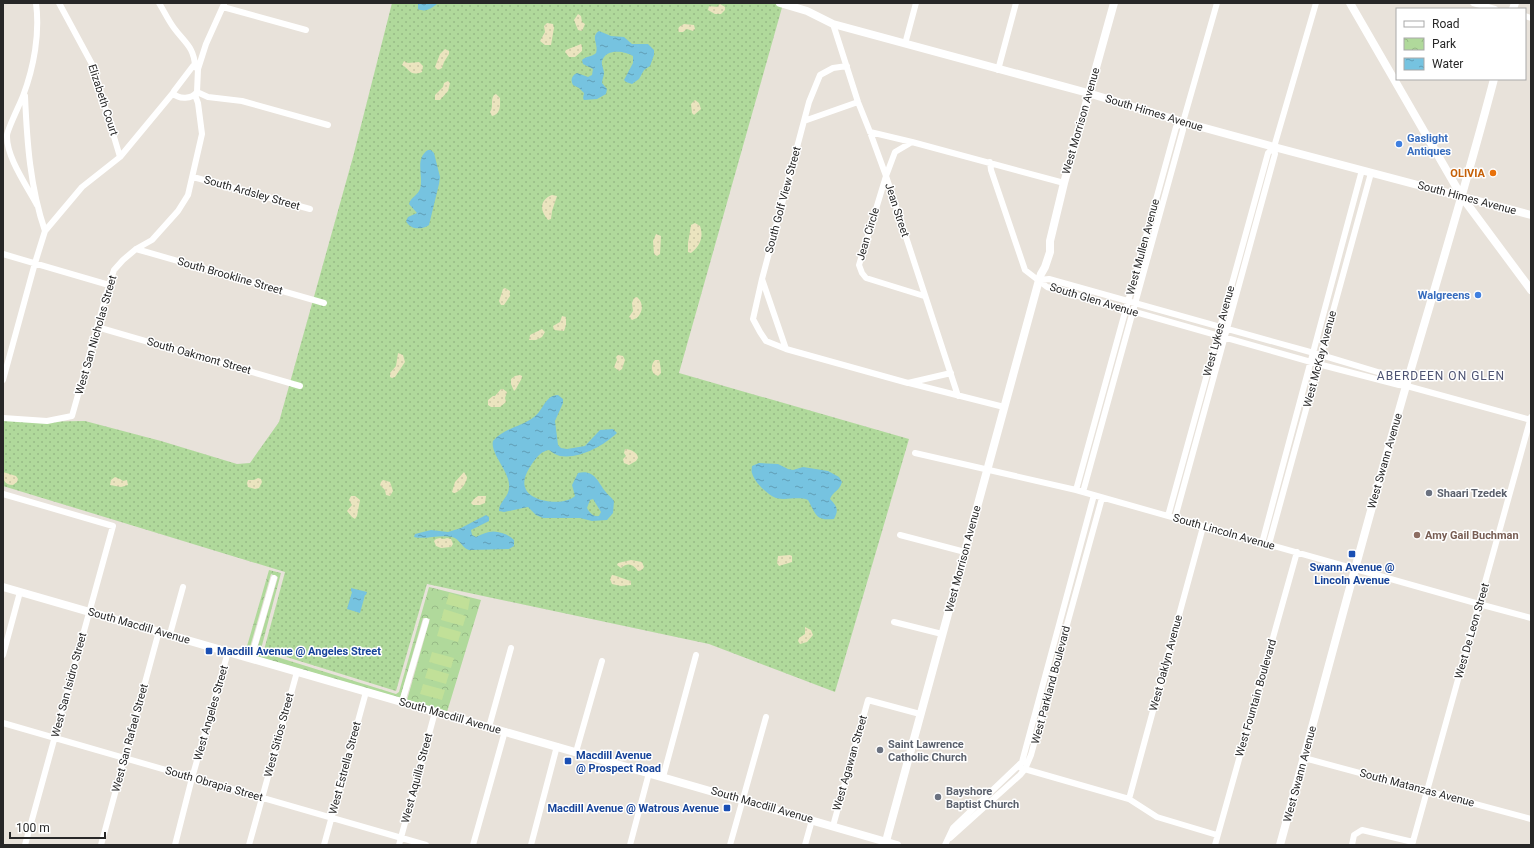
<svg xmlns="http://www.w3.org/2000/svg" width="1534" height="848" viewBox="0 0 1534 848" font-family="Roboto,sans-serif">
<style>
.grass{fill:url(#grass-dots)}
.sand{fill:url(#sand-dots)}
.park{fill:url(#park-crowns)}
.pitch{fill:#c1e098}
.water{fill:url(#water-ripples);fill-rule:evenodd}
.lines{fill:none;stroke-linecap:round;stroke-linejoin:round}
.street{stroke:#fff;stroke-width:6}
.secondary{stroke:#fff;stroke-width:8}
.shop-dot{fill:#3f7fe0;stroke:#fff;stroke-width:1.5}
.food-dot{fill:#e8710a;stroke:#fff;stroke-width:1.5}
.worship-dot{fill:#6b7280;stroke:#fff;stroke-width:1.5}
.education-dot{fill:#8d6e63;stroke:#fff;stroke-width:1.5}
.transit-dot{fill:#1a4fb4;stroke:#fff;stroke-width:1.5}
.labels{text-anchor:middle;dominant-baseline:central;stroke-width:3;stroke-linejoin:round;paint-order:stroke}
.street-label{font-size:11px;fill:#272727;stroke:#fff}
.shop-label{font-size:11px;font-weight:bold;fill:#366cbe;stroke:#fff;text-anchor:start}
.food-label{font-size:11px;font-weight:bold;fill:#c56008;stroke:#fff;text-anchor:end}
.worship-label{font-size:11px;font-weight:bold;fill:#5b616d;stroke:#fff;text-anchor:start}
.education-label{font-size:11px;font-weight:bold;fill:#785e54;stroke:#fff;text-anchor:start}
.transit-label{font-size:11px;font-weight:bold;fill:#164399;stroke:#fff;text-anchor:start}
.neighbourhood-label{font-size:12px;letter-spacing:1px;fill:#4d5372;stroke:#fff}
</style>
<defs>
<pattern id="grass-dots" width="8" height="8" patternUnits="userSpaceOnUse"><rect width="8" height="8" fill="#b0d99b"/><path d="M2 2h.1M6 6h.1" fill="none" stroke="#97ba86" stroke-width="1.8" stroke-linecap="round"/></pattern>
<pattern id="sand-dots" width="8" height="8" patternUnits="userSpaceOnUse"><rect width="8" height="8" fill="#ebe4bf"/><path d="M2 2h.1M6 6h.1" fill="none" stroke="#cac4a4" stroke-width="1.8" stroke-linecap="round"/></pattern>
<pattern id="park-crowns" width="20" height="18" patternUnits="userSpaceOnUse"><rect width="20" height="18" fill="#b0d99b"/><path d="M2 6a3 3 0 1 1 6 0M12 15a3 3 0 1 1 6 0" fill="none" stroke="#97ba86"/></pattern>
<pattern id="water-ripples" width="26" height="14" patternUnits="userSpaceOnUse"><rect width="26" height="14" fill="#76c3e0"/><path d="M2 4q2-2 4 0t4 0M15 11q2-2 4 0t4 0" fill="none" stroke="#619eb6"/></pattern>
</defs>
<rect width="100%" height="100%" fill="#e8e2da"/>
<path class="grass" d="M392 3 783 4 679 373 909 439 835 692 709 644 427 584 396 691 264 650 285 572 3 486V420L28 422 85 421 161 441 237 464 250 463 279 422 353 157Z"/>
<path class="sand" d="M720 4 725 7V10L721 14H715L708 10 709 6 717 7Z
M578 14 581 16 582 22 585 24 582 31 578 30 574 20Z
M547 23 553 24 554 28 551 45H545L540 41 545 32 544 26Z
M684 24 694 25 695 29 693 31 687 29 683 32H679L678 30 679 27Z
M581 44 582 46V51L575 57H569L565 52 566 50Z
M445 49 449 51V54L444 62 442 68 438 70 435 67 440 54Z
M404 61 408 63 419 62 423 66 422 72C410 77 410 69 402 65Z
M448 81 450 83 448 91 440 100H435V95L443 87 444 83Z
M496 94 500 98C500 106 501 114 492 116L490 112C494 106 490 100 494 95Z
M695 100 699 103 701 109 694 115 692 113 691 104Z
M552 195 557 196 552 211 551 219 548 220C540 211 539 200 552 195Z
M695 223 700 226C704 237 700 246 691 253L688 252V243L691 225Z
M656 234 661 236 660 254 657 256 654 254 653 241Z
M505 288 510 291V296L504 305H501L499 301 503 289Z
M637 297C644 303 643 312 637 318L632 320 629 317 633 311 632 303 634 298Z
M562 316 566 317V325L564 331 554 330 553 326 560 322Z
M542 329 545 332 542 337 536 340H529L530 335Z
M398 353 403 355 405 362 395 377 392 378 390 377V373L396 366Z
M618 355 623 356 625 360 622 369 619 371 614 367 617 360 616 357Z
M655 360H659C660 362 661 370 661 373L658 376 654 374C651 370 651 364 655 360Z
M520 375 522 376V378L518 385 516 389 514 391 511 384V379L515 376Z
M501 389H503L507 392 505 398 506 402 500 407H491L488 405V400L493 396H495Z
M625 449C631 449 638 453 638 458L636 461 629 465 624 463 623 459 626 456 624 453Z
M3 472 16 476 18 479 17 482 13 485C4 485 3 479 3 472Z
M464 472 467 477C467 483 459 493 454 493L452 492 455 482Z
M115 477 120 479 123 481 127 480 128 485 121 487 110 485 111 480Z
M258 478 261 479 262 482 259 488 255 489 248 487 247 483 248 480H254Z
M383 480 390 482 393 491 390 496 386 495 385 490 380 485 381 482Z
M351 496H355L360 500 357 516 355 519 352 517 347 511 352 505 349 500Z
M478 496H486L485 503 480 505H473L471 503 474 499Z
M440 538 444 539 447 538 451 539 453 544 451 547 441 548 436 546 434 541 436 539Z
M790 555 792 556V562L779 566 777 563 778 556Z
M631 560 642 562 644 567 642 570 638 571C633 564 628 562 621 568L617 565 618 563Z
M612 575C615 575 627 580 631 581V585L621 586 612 584 610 579Z
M805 627 811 630 813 635 807 642 800 644 798 641 799 638 805 634Z"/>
<path class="park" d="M269 570 281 573 261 649V652L396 694 399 692 429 587 481 600 447 712 407 700 430 619 423 618 400 698 255 656 278 577 271 574 248 654 245 653Z"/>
<path class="pitch" d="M449 593 470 599 468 610 446 604Z
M444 609 466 616 463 626 441 620Z
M440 626 461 632 458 642 437 636Z
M432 652 454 658 451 668 429 662Z
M428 668 449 674 446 684 425 678Z
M423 684 445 690 442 700 420 694Z"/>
<path class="water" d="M418 3H438C432 8 426 13 418 9Z
M599 31 611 36 624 37 632 44H648L654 50V55L650 66 644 70 639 79 632 84 626 82 624 80 633 63V56C625 51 606 48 602 61 601 65 604 69 604 73 604 76 602 80 602 83L607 89 606 94 597 99 584 100 583 98 584 93 579 88 573 85C570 80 572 75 577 73L588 77 592 75 593 69 583 64 582 60C586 56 592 57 596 53 599 44 590 37 599 31Z
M428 150H431L434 153 440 177 439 184 429 225C422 230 410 230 406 221L408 217 417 213 409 204C411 197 418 195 420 189 424 176 414 159 428 150Z
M558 395 563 399V403L555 421 558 445 561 448 567 449 585 446 600 430 613 429 617 433C603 446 580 459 560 456 556 455 552 452 549 450 542 451 538 456 534 461 529 468 522 479 525 487 529 503 565 506 575 496L572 485 578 473C594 469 598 482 605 491 608 495 611 497 614 501L613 513 607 520 592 521 580 518H543L536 515 528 507 504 512 499 511C499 499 513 497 508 479 505 468 490 451 493 441 504 428 521 427 534 417 543 411 545 395 558 395ZM593 499 601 512 599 516C593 517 590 513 587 508L590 500Z
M759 463 778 464 788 469 793 470 803 467 828 471 839 477 842 482C839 492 833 491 830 499 837 506 839 510 834 519 815 521 816 514 808 500 797 496 786 501 776 498 768 495 754 482 752 473 751 471 752 468 752 466Z
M486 515 489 517V521L471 530 472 535 476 537C480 535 484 533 489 532 497 530 508 534 514 540V546L509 549 469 550C462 548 460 539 452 537 439 534 425 540 414 537L415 534 431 530 448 532 461 528Z
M351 588 367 592 366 595H365L360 613 347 609 352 592 351 591Z"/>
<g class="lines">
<path class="street" d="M36 3C40 33 34 67 23 96 20 104 8 128 7 135 6 157 27 186 37 205
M59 3 93 66 120 157
M159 3C164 11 168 20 174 28 185 43 194 47 195 66
M1473 3 1495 9
M223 7 306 30
M1525 16 1531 18
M833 24 858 102 870 132 886 176 958 396
M905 44 916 3
M193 66 198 69 197 92C192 99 179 100 173 93L174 91Z
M198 69 206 44 224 4
M998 70 1016 3
M197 92 208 97 242 101 328 125
M25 96C27 142 30 187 45 231
M804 121 858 102
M870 132 912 142
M990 162 991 170 1025 270 1047 287 1318 364 1399 385 1407 386 1531 420
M193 177 310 209
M136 249 324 303
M3 254 109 285
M762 279 753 319 760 332 766 341 786 349 908 383 951 373
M1039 280 1049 279 1321 355 1401 379 1407 386
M924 296 866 278 862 273 859 265 886 176 895 152 912 142 1064 183
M97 327 300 386
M786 349 762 279 809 102 820 75 833 68 847 66
M3 380 35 263 45 231 82 187 120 157 173 93
M909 383 1004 407
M3 418 47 421 72 416 109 285 114 270 123 260 136 249 152 240 178 211 188 195 202 134 198 103 195 95
M915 453 1076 490 1479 604 1531 618
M1076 490 1176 127 1183 122
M1083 492 1183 130V122L1217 3
M3 494 113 526 25 845
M1168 516 1268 153 1274 147 1316 3
M1175 518 1275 154 1274 147
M900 535 965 552
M1262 543 1362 170
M1269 544 1371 173
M894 622 942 634
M170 634 183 587
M3 655 20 592
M251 658 274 578
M402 702 426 621
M3 723 426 845
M489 727 511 648
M576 752 602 661
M1304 758 1531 819
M1021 768 1129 799 1157 817 1217 835
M663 777 696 655
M1129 799 1203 527
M833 826 868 700 920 714
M950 838 1020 775 1025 769 1031 755 1102 498
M101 845 159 631
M175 845 192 778 228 652
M249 845 297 672
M324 845 366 692
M399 845 435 712
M473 845 505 731
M531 845 557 746
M630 845 649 773
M730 845 766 717
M805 845 812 820
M945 845 953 828 1022 762 1094 495
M1215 845 1297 552
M1352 845 1354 835 1362 830 1413 842
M1412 845 1531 417"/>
<path class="secondary" d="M780 3 807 11 833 24 1088 93 1183 122 1274 147 1531 215
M1350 3 1462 197 1531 290
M1513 9 1515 3
M3 587 897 845
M885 845 1039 280 1041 274 1045 267 1050 252V241L1064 183 1114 3
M1280 845C1322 692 1362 539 1406 386 1436 284 1467 182 1494 79"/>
</g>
<g class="shop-dot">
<circle cx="1399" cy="144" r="4"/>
<circle cx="1478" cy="295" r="4"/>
</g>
<circle class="food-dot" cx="1493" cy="173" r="4"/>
<g class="worship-dot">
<circle cx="1429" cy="493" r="4"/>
<circle cx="880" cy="750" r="4"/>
<circle cx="938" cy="797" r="4"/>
</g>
<circle class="education-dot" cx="1417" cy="535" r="4"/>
<g class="transit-dot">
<rect x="1348" y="550" width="8" height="8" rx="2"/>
<rect x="205" y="647" width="8" height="8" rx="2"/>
<rect x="564" y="757" width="8" height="8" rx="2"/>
<rect x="723" y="804" width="8" height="8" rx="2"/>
</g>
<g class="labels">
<g class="street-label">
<text transform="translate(103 100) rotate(72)">Elizabeth Court</text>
<text transform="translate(1154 113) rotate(17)">South Himes Avenue</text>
<text transform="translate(1081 121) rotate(-74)">West Morrison Avenue</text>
<text transform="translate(252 193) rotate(16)">South Ardsley Street</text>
<text transform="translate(1467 198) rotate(15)">South Himes Avenue</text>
<text transform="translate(783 200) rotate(-75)">South Golf View Street</text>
<text transform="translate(897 210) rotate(72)">Jean Street</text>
<text transform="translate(868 234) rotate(-73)">Jean Circle</text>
<text transform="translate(1143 247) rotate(-75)">West Mullen Avenue</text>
<text transform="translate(230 276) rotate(16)">South Brookline Street</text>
<text transform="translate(1094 300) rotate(17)">South Glen Avenue</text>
<text transform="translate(1219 331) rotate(-75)">West Lykes Avenue</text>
<text transform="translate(96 335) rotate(-74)">West San Nicholas Street</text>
<text transform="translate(199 356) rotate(16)">South Oakmont Street</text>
<text transform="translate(1320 359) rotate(-75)">West McKay Avenue</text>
<text transform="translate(1385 461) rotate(-74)">West Swann Avenue</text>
<text transform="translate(1224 532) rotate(16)">South Lincoln Avenue</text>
<text transform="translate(963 559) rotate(-75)">West Morrison Avenue</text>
<text transform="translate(139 626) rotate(16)">South Macdill Avenue</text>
<text transform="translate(1472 631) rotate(-74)">West De Leon Street</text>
<text transform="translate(1166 663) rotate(-75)">West Oaklyn Avenue</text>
<text transform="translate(69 685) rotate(-75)">West San Isidro Street</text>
<text transform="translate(1051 685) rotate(-75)">West Parkland Boulevard</text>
<text transform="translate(1256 698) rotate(-74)">West Fountain Boulevard</text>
<text transform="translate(211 713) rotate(-74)">West Angeles Street</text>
<text transform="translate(450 716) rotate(16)">South Macdill Avenue</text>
<text transform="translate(279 735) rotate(-75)">West Sitios Street</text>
<text transform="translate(130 738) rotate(-75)">West San Rafael Street</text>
<text transform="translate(850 763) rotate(-74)">West Agawan Street</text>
<text transform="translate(345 768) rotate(-75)">West Estrella Street</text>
<text transform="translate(1300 774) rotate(-75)">West Swann Avenue</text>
<text transform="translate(417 778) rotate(-75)">West Aquilla Street</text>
<text transform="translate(214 784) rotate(16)">South Obrapia Street</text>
<text transform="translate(1417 788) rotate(15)">South Matanzas Avenue</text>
<text transform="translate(762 805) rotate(16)">South Macdill Avenue</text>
</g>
<g class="shop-label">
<text x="1407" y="138">Gaslight<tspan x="1407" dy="13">Antiques</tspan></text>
<text x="1470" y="295" text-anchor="end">Walgreens</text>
</g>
<g class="food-label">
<text x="1485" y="173">OLIVIA</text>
</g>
<g class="worship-label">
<text x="1437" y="493">Shaari Tzedek</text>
<text x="888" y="744">Saint Lawrence<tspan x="888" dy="13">Catholic Church</tspan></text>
<text x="946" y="791">Bayshore<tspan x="946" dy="13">Baptist Church</tspan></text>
</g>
<g class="education-label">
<text x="1425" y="535">Amy Gail Buchman</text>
</g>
<g class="transit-label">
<text x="1352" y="567" text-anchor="middle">Swann Avenue @<tspan x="1352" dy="13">Lincoln Avenue</tspan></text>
<text x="217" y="651">Macdill Avenue @ Angeles Street</text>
<text x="576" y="755">Macdill Avenue<tspan x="576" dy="13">@ Prospect Road</tspan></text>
<text x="719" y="808" text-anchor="end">Macdill Avenue @ Watrous Avenue</text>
</g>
<g class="neighbourhood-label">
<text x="1441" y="376">ABERDEEN ON GLEN</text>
</g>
</g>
<rect width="1534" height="848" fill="none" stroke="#272727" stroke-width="8"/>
<rect x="1396" y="8" width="130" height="72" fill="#ffffff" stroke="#a9a9a9"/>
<rect x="1404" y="21" width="20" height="6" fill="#ffffff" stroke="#a9a9a9"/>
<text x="1432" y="28" font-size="12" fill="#272727">Road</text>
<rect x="1404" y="38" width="20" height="12" fill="url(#park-crowns)" stroke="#a9a9a9"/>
<text x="1432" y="48" font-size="12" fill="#272727">Park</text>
<rect x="1404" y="58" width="20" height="12" fill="url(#water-ripples)" stroke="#a9a9a9"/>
<text x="1432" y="68" font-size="12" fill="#272727">Water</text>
<path d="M10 832v6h95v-6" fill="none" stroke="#272727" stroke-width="2"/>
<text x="16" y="832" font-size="12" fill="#272727" stroke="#ffffff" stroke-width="3" paint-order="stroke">100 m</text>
</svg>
